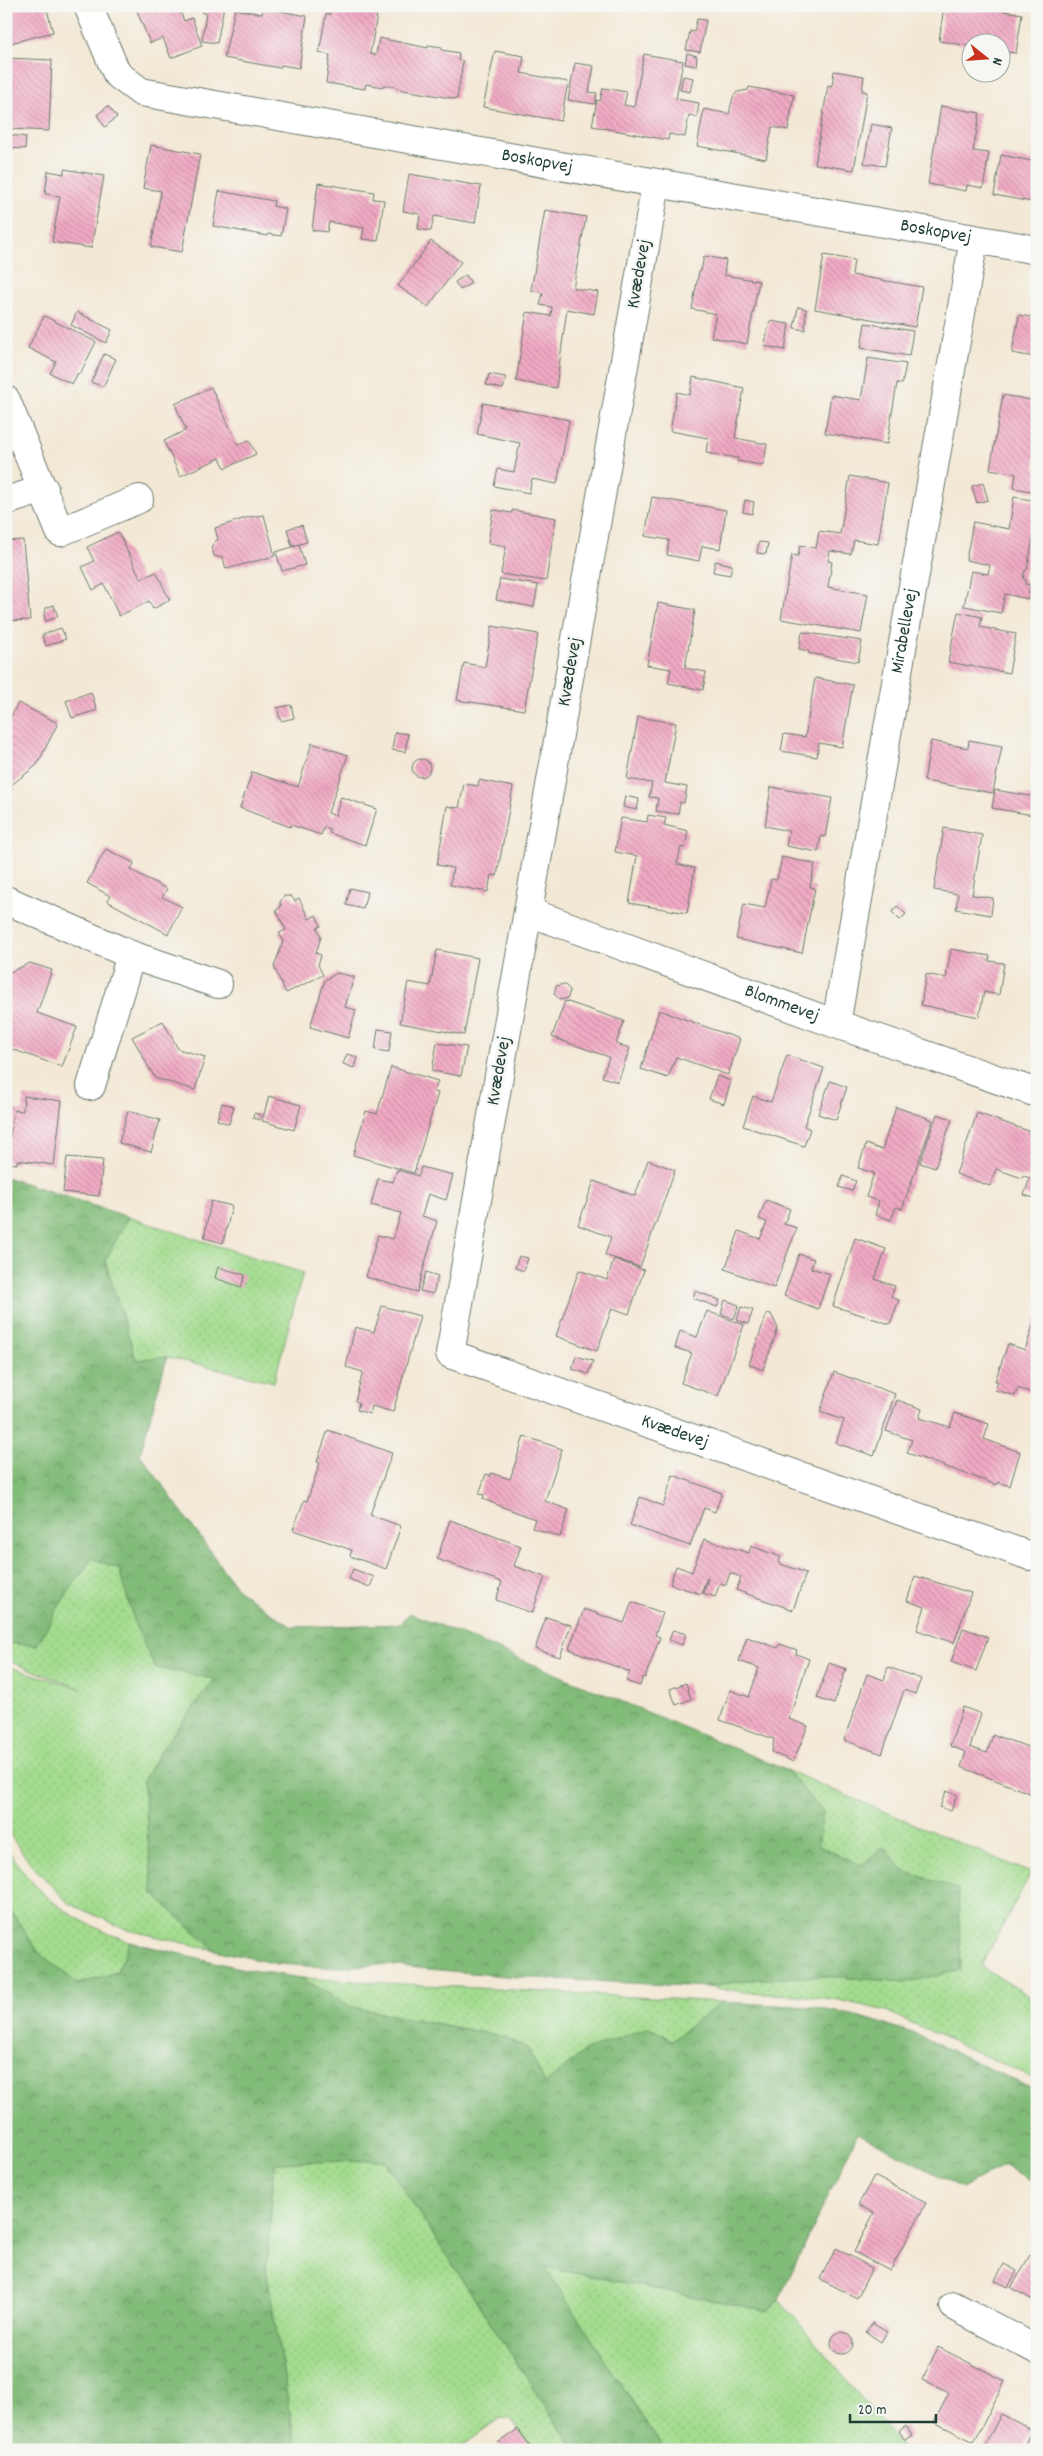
<svg xmlns="http://www.w3.org/2000/svg" width="1043" height="2456" viewBox="0 0 1043 2456" font-family="Dekko,sans-serif">
<style>
.grass{fill:url(#grass-dots);stroke:#618c61}
.forest{fill:url(#forest-crowns);stroke:#507c56}
.building{fill:url(#building-back-hatch)}
.lines{fill:none;stroke-linecap:round;stroke-linejoin:round}
.street-casing{stroke:#69796c;stroke-width:30}
.street{stroke:#fff;stroke-width:28}
.labels{text-anchor:middle;dominant-baseline:central;stroke-width:5;stroke-linejoin:round;paint-order:stroke}
.street-label{font-size:19px;fill:#1f3d34;stroke:#f6f6f2}
</style>
<defs>
<pattern id="grass-dots" width="8" height="8" patternUnits="userSpaceOnUse" patternTransform="scale(1.25)"><rect width="8" height="8" fill="#a3dc8e"/><path d="M2 2h.1M6 6h.1" fill="none" stroke="#8cbe7b" stroke-width="1.8" stroke-linecap="round"/></pattern>
<pattern id="forest-crowns" width="20" height="18" patternUnits="userSpaceOnUse" patternTransform="scale(1.25)"><rect width="20" height="18" fill="#82bc79"/><path d="M2 6a3 3 0 1 1 6 0M12 15a3 3 0 1 1 6 0" fill="none" stroke="#6a9a64"/></pattern>
<pattern id="building-back-hatch" width="6" height="6" patternUnits="userSpaceOnUse" patternTransform="scale(1.25)"><rect width="6" height="6" fill="#f2aac5"/><path d="M-1 5l2 2M0 0l6 6M5-1l2 2" fill="none" stroke="#c38ca1"/></pattern>
</defs>
<rect width="100%" height="100%" fill="#f6f6f2"/>
<filter id="ink" filterUnits="userSpaceOnUse"><feTurbulence type="fractalNoise" baseFrequency=".02" numOctaves="2"/><feDisplacementMap in="SourceGraphic" scale="10" xChannelSelector="R" yChannelSelector="G"/><feConvolveMatrix kernelMatrix="1 2 1 2 8 2 1 2 1" color-interpolation-filters="sRGB"/></filter>
<filter id="wash" filterUnits="userSpaceOnUse"><feTurbulence type="fractalNoise" baseFrequency=".0096" numOctaves="4" result="noise"/><feDisplacementMap in="SourceGraphic" scale="20" xChannelSelector="R" yChannelSelector="G"/><feGaussianBlur stdDeviation="1.12" result="paint"/><feColorMatrix in="noise" values="0 0 0 0 0 0 0 0 0 0 0 0 0 0 0 0 0 1.4 0 .05"/><feComposite in="paint" operator="in"/></filter>
<g filter="url(#wash)">
<rect width="100%" height="100%" fill="#f3e8d5"/>
<path class="grass" d="M128 1217 303 1273 274 1382 167 1357 136 1360 105 1261Z
M92 1558 119 1569 136 1627 215 1679 161 1750 143 1781 153 1894 215 1950 128 1930 68 1903 29 1862 6 1829V1666L82 1689 6 1660V1643L37 1645 60 1604Z
M786 1770 1031 1873 981 1966 1037 2001V2080L886 2011 839 2000 798 1995 761 1994 705 1987 748 1980 822 1976 908 1982 932 1880 905 1872 884 1847 862 1865 818 1846 823 1812Z
M6 1846C38 1900 73 1920 130 1942L117 1972 78 1984 40 1954 6 1904Z
M301 1978 722 2002 672 2040 586 2050 545 2084 528 2049 505 2037 352 2007Z
M384 2160 574 2450H534L510 2419 501 2418 457 2450H296L266 2268 275 2163Z
M544 2267 768 2311 779 2299 905 2450H664Z"/>
<path class="forest" d="M6 1177 128 1217 105 1261 136 1360 167 1357 140 1454 238 1590 292 1627 400 1624 410 1613 786 1770 823 1812 818 1846 862 1865 884 1847 905 1872 958 1889 961 1970 908 1982 822 1976 748 1980 705 1987 516 1977 375 1964 338 1968 277 1964 215 1950 153 1894 143 1781 161 1750 215 1679 155 1668 136 1627 119 1569 92 1558 60 1604 37 1645 6 1643Z
M6 1904 40 1954 78 1984 117 1972 130 1942 244 1969 301 1978 352 2007 505 2037 528 2049 545 2084 586 2050 649 2027 672 2040 722 2002 812 2007 861 2017 916 2034 1037 2091V2183L1004 2166 962 2188 858 2133 779 2299 768 2311 545 2267 664 2450H574L384 2160 275 2163 266 2268 296 2450H6Z"/>
<g id="blocks">
<path class="building" d="M6 6H46L53 32 11 43 6 25Z
M135 6H178L184 21 192 18 202 46 171 58 163 38 150 43Z
M203 6H224L217 43 202 41 206 13H202Z
M944 6H975L1022 14 1016 53 1000 51V42H970V46L939 41Z
M263 8 307 16 299 68 281 65 280 68 224 58 235 9 262 14Z
M331 8 377 15 370 54 376 55 379 38 428 48V45L442 47V50L459 53 458 60 463 61 457 99 397 89V87L384 85 383 87 366 84 365 89 326 83 330 55 319 53 326 14H330Z
M697 19 706 20 700 52 686 50 690 31 694 32Z
M495 51 524 56 521 73 568 82 561 121 483 107Z
M687 53 697 56 696 66 685 64Z
M644 54 683 61 676 99 699 103 697 117 689 115 685 137 669 134 668 140 592 126 597 100 600 101 603 88 627 92 624 105 634 107Z
M6 58 52 60 49 131 9 129 10 93H6Z
M575 63 594 66 589 92 597 93 595 104 568 100Z
M834 71 864 76 862 91 867 92 854 170 815 164 828 85 832 86Z
M683 76 693 78 690 92 680 90Z
M749 87 794 95 788 130 772 127 766 159 697 146 704 109 729 114 733 97 737 92 748 90Z
M108 106 117 117 105 127 97 115Z
M941 106 980 113 973 151 989 153 983 188 967 185 966 191 928 184Z
M871 124 892 128 885 166 864 163Z
M10 135 26 137 25 149 8 148Z
M1036 138 1037 203 994 195 1001 155 1032 161Z
M151 145 200 154 182 252 151 247 161 191 143 188Z
M64 169 104 176 91 248 52 242 60 196 45 194 48 171 64 174Z
M409 174 481 186 475 223 434 216 431 231 418 229 420 214 403 211Z
M318 183 374 192 373 199 384 200 378 241 362 239 364 228 329 222 327 232 312 230Z
M219 191 274 201 273 206 286 209 281 236 268 234V236L213 226Z
M545 210 586 217 573 288 598 292 594 314 567 309 556 388 516 381 527 312 551 316 552 307 540 305 543 293 531 290Z
M431 241 461 262 428 307 398 286Z
M824 255 854 260 852 275 922 287 915 327 815 309Z
M704 256 726 260 724 275 759 281 747 344 711 337 716 314 692 309 699 271H701Z
M466 275 471 283 460 290 455 282Z
M798 307 806 309 805 330 794 328Z
M77 312 112 330 106 343 71 325Z
M1019 315 1037 318V374L1032 373 1035 357 1012 353Z
M44 316 96 342 80 374 78 373 72 384 50 373 56 362 28 348Z
M770 321 789 324 785 350 764 346Z
M865 323 913 331 909 356 861 348Z
M104 354 116 359 103 387 91 382Z
M868 358 906 364 902 384 897 383 887 444 825 433 831 395 861 400Z
M489 374 506 377 503 389 486 385Z
M693 377 744 388 735 438 767 444 764 463 761 465 737 461 738 458 706 453 708 438 670 431 677 392 690 395Z
M211 387 238 445 249 440 256 454 225 468 220 458 180 476 164 441 186 430 175 404Z
M1003 395 1037 401 1035 469H1037V492L1014 488 1016 474 990 469Z
M483 403 569 420 557 484 532 479 529 493 494 486 498 469 514 472 520 443 477 434Z
M850 476 888 483 878 544 854 540 851 554 830 551 828 561 832 562 828 587 868 594 861 633 781 619 792 555 798 556 800 545 816 548 819 531 840 534Z
M983 483 988 500 977 503 972 486Z
M652 497 726 510 720 549 702 546 699 561 667 555 669 540 645 536Z
M1014 497 1037 501V518L1027 570H1025L1023 579 1026 580 1025 584 1030 585 1028 599 1005 594 1001 613 964 606 971 571 988 574 990 565 966 560 973 522 1009 529Z
M745 500 754 502 752 514 743 512Z
M493 510 512 513V510L556 518 546 581 501 574 506 546 488 543Z
M264 515 275 556 226 569 223 558 214 556 211 547 215 541 218 540 215 528 249 517Z
M302 525 307 542 292 546 287 529Z
M118 532 141 579 156 572 170 600 153 609 149 601 119 616 104 584 93 590 82 567 94 561 87 547Z
M23 540 30 620 6 621V541Z
M759 542 768 543 766 554 757 553Z
M299 545 305 565 282 571 276 552Z
M715 561 732 565 730 575 713 572Z
M500 579 538 585 534 607 496 600Z
M658 603 695 610 685 668 706 672 703 690 668 683 671 669 647 665Z
M54 605 58 617 46 621 44 615 46 608Z
M958 612 982 617 980 627 1016 634 1009 673 948 662Z
M492 626 538 634 524 710 457 700 464 663 485 667Z
M61 628 66 639 46 646 42 635Z
M802 632 862 641 858 662 808 653 809 651 799 649Z
M815 678 853 685 842 747 819 743 817 757 781 751 784 734 805 737Z
M91 692 97 710 72 718 66 701Z
M18 703 58 723 37 765 10 786 13 789 6 794V726Z
M291 705 294 718 281 721 277 708Z
M638 717 676 723 665 783 687 787 684 803 680 802 678 814 656 811 658 798 649 797 652 783 627 779Z
M395 732 408 734 405 752 392 750Z
M969 740 1002 746 993 793 924 781 931 741 968 748Z
M312 743 348 755 328 813 335 816 341 797 377 809 365 845 329 833 330 829 324 827 321 835 291 825 290 827 240 808 252 772 298 787Z
M412 768a9 9 0 1 1 18 0a9 9 0 1 1-18 0Z
M479 780 513 787 497 876 491 875 488 892 450 885 453 868 437 865 447 806 459 808 464 784 478 786Z
M771 787 832 798 825 837 821 836 818 852 786 846 789 831 765 826Z
M995 790 1036 797 1033 815 992 808Z
M625 796 639 799 637 810 623 807Z
M648 815 666 818 664 825 688 831 685 848 681 847 677 864 695 868 687 913 629 903 637 856 615 852 621 818 647 822Z
M944 828 982 835 972 895 993 898 991 915 956 909 958 894 934 890Z
M106 849 134 863 131 870 167 889 162 897 182 907 168 934 107 901 110 896 87 883Z
M782 857 815 864 810 887 815 888 802 953 736 939 744 904 765 908 771 879 777 880Z
M350 888 367 892 363 909 346 905Z
M284 896H291L295 901 299 898 309 919 316 915 321 926 317 928 321 937 316 953 321 955 318 965 323 975 286 993 274 967 283 941 279 933 286 930 276 910 281 907 280 902Z
M897 906 906 914 900 920 892 912Z
M951 949 990 956 989 961 1004 963 999 995 984 992 979 1017 921 1005 926 974 946 978Z
M437 950 478 958 464 1035 400 1023 408 982 430 986Z
M30 963 52 970 37 1013 77 1027 62 1067 6 1047V974Z
M337 973 354 977 345 1007 356 1010 348 1038 310 1027 325 980Z
M564 984 570 990 568 998 560 1000 554 994 556 986Z
M565 1001 624 1021 616 1044 630 1048 618 1082 602 1077 609 1057 552 1037Z
M659 1010 740 1039 728 1075 676 1057 668 1078 641 1069Z
M163 1021 178 1049 205 1057 195 1090 155 1078 132 1037Z
M378 1029 392 1031 389 1052 375 1050Z
M437 1043 467 1047 461 1076 432 1071Z
M347 1054 357 1057 354 1068 343 1064Z
M787 1055 824 1068 804 1126 810 1129 804 1146 743 1126 753 1096 771 1102Z
M391 1067 438 1081 434 1092 438 1093 414 1173 353 1155 366 1111 377 1114Z
M717 1076 731 1081 724 1104 709 1099Z
M830 1081 847 1087 836 1120 818 1114Z
M24 1096 62 1101 54 1165 17 1160V1164L10 1163 6 1160 14 1110 23 1111Z
M269 1096 301 1105 294 1130 262 1121Z
M222 1103 234 1106 229 1124 217 1120Z
M896 1107 933 1120 902 1209 896 1207 891 1220 875 1215 879 1201 866 1197 874 1173 858 1168 866 1144 882 1150Z
M128 1111 160 1120 151 1152 119 1143Z
M254 1113 261 1115 260 1120 253 1118Z
M977 1113 1037 1134 1032 1152 1037 1153V1199L1024 1195 1030 1178 1024 1176 1022 1178 996 1169 990 1186 956 1174Z
M937 1114 952 1119 935 1168 920 1163Z
M67 1157 103 1160 99 1196 63 1192Z
M648 1160 675 1170 640 1267 605 1255 611 1237 578 1225 594 1181 635 1196Z
M421 1167 453 1175 446 1200 428 1194 422 1216 437 1221 417 1292 366 1277 378 1235 393 1239 401 1213 371 1205 378 1179 393 1182 397 1170 419 1176Z
M843 1176 856 1181 852 1191 839 1187Z
M766 1200 790 1209 784 1224 797 1228 774 1288 725 1269 739 1231 760 1239 767 1222 759 1219Z
M211 1201 232 1206 223 1243 204 1238Z
M855 1238 886 1249 875 1279 895 1286 891 1297 899 1300 890 1324 833 1306Z
M799 1254 814 1259 811 1268 830 1274 818 1309 784 1296Z
M519 1256 528 1258 524 1271 515 1268Z
M614 1259 644 1270 629 1314 612 1308 597 1351 556 1336 579 1270 607 1280Z
M218 1267 245 1275 241 1287 215 1278Z
M426 1272 438 1276 433 1294 420 1291Z
M695 1291 720 1300 717 1307 693 1298Z
M725 1300 739 1305 734 1319 721 1314Z
M382 1306 420 1316 393 1412 372 1406 370 1414 357 1410 359 1403 355 1401 363 1372 346 1367 355 1327 374 1332Z
M741 1307 753 1310 748 1324 737 1320Z
M707 1311 744 1325 718 1396 681 1383 692 1353 675 1348 680 1331 697 1337Z
M767 1313 771 1314 778 1328 763 1370 749 1364Z
M1036 1316 1037 1395 1018 1388 1015 1396 995 1390 998 1382 995 1381 1008 1344 1025 1350Z
M576 1356 593 1361 588 1374 572 1369Z
M834 1372 895 1394 874 1456 836 1443 844 1420 820 1412Z
M897 1400 922 1409 919 1418 950 1427 955 1413 989 1424 984 1439 1020 1452 1010 1486 998 1482 997 1485 907 1453 912 1440 886 1431Z
M328 1430 392 1453 370 1515 401 1526 386 1569 350 1556 352 1550 293 1530 304 1500 307 1501 320 1463 317 1462Z
M524 1436 562 1449 545 1501 569 1510 560 1537 532 1528 535 1519 500 1506 483 1499 484 1495 479 1494 486 1474 491 1476V1473L510 1479Z
M673 1475 722 1493 715 1512 704 1508 690 1546 630 1525 640 1497 663 1506Z
M450 1520 521 1546 514 1566 545 1577 532 1613 496 1600 502 1582 437 1559Z
M704 1539 749 1553 751 1546 781 1557 778 1563 806 1573 793 1610 736 1590 741 1577 730 1573 726 1585 720 1583 715 1597 703 1593 708 1579 707 1578 701 1594 670 1584 676 1566 692 1572Z
M353 1569 374 1577 370 1587 349 1579Z
M915 1576 971 1593 954 1643 917 1630 925 1607 907 1601Z
M632 1602 663 1613 655 1635 660 1637 645 1678 643 1677 640 1686 626 1681 630 1672 569 1649 584 1609 624 1623Z
M546 1617 571 1625 560 1657 535 1649Z
M963 1628 988 1637 976 1671 951 1662Z
M673 1630 686 1634 682 1645 669 1640Z
M747 1637 778 1648 780 1644 797 1650 796 1654 809 1659 789 1719 808 1726 793 1762 772 1752 774 1739 720 1720 730 1690 749 1697 759 1668 739 1661Z
M829 1663 846 1669 834 1704 817 1698Z
M888 1667 921 1679 915 1694 904 1690 882 1754 844 1740 867 1674 884 1680Z
M686 1683 691 1699 676 1705 670 1689Z
M963 1707 981 1714 970 1747 987 1753 993 1735 1037 1750V1796L961 1767 966 1752 950 1746Z
M946 1791 957 1795 951 1811 940 1807Z
M874 2176 926 2203 890 2271 854 2252 874 2213 858 2205Z
M836 2248 872 2268 857 2298 820 2279Z
M1030 2255 1037 2259V2302L1011 2288Z
M1004 2264 1017 2271 1008 2287 995 2280Z
M872 2323 887 2332 881 2342 866 2332Z
M831 2343a11 11 0 1 1 22 0a11 11 0 1 1-22 0Z
M938 2347 1005 2381 974 2442 934 2422 949 2393 922 2380Z
M1001 2414 1032 2430 1022 2450H983Z
M906 2426 912 2435 905 2440 899 2431Z
M1037 2427V2444L1030 2440Z
M518 2429 533 2450H503L498 2443Z"/>
</g>
</g>
<g filter="url(#ink)">
<use href="#blocks" fill-opacity="0" stroke="#69796c" stroke-width="1"/>
<g class="lines">
<defs>
<g id="street">
<path id="s1" d="M88 6 117 74 141 92 1037 250"/>
<path id="s2" d="M656 184 450 1354 1030 1556"/>
<path d="M6 400 60 532 139 499"/>
<path d="M6 501 44 489"/>
<path d="M6 900 131 955 218 984"/>
<path id="s3" d="M529 912 836 1024 1037 1093"/>
<path id="s4" d="M836 1024 974 239"/>
<path d="M91 1086 131 955"/>
<path d="M954 2306 1037 2350"/>
</g>
</defs>
<use href="#street" class="street-casing"/>
<use href="#street" class="street"/>
</g>
</g>
<g class="labels">
<g class="street-label">
<text stroke="none"><textPath href="#s1" startOffset="506">Boskopvej</textPath></text>
<text stroke="none"><textPath href="#s1" startOffset="911">Boskopvej</textPath></text>
<text transform="translate(640 274) rotate(-80)">Kvædevej</text>
<text stroke="none"><textPath href="#s4" startOffset="399">Mirabellevej</textPath></text>
<text transform="translate(571 672) rotate(-80)">Kvædevej</text>
<text stroke="none"><textPath href="#s3" startOffset="269">Blommevej</textPath></text>
<text transform="translate(500 1071) rotate(-80)">Kvædevej</text>
<text stroke="none"><textPath href="#s2" startOffset="1426">Kvædevej</textPath></text>
</g>
</g>
<rect width="1043" height="2456" fill="none" stroke="#f6f6f2" stroke-width="25"/>
<g transform="translate(986 58) rotate(107)"><circle r="24" fill="#f6f6f2" stroke="#a0aca6"/>
<path d="M0-4L9 19L0 12L-9 19Z" fill="#c8321e"/>
<text y="-8" font-size="14" font-weight="bold" text-anchor="middle" fill="#1f3d34">N</text>
</g>
<path d="M850 2414v8h86v-8" fill="none" stroke="#1f3d34" stroke-width="2.5"/>
<text x="858" y="2414" font-size="15" fill="#1f3d34" stroke="#f6f6f2" stroke-width="4" paint-order="stroke">20 m</text>
</svg>
